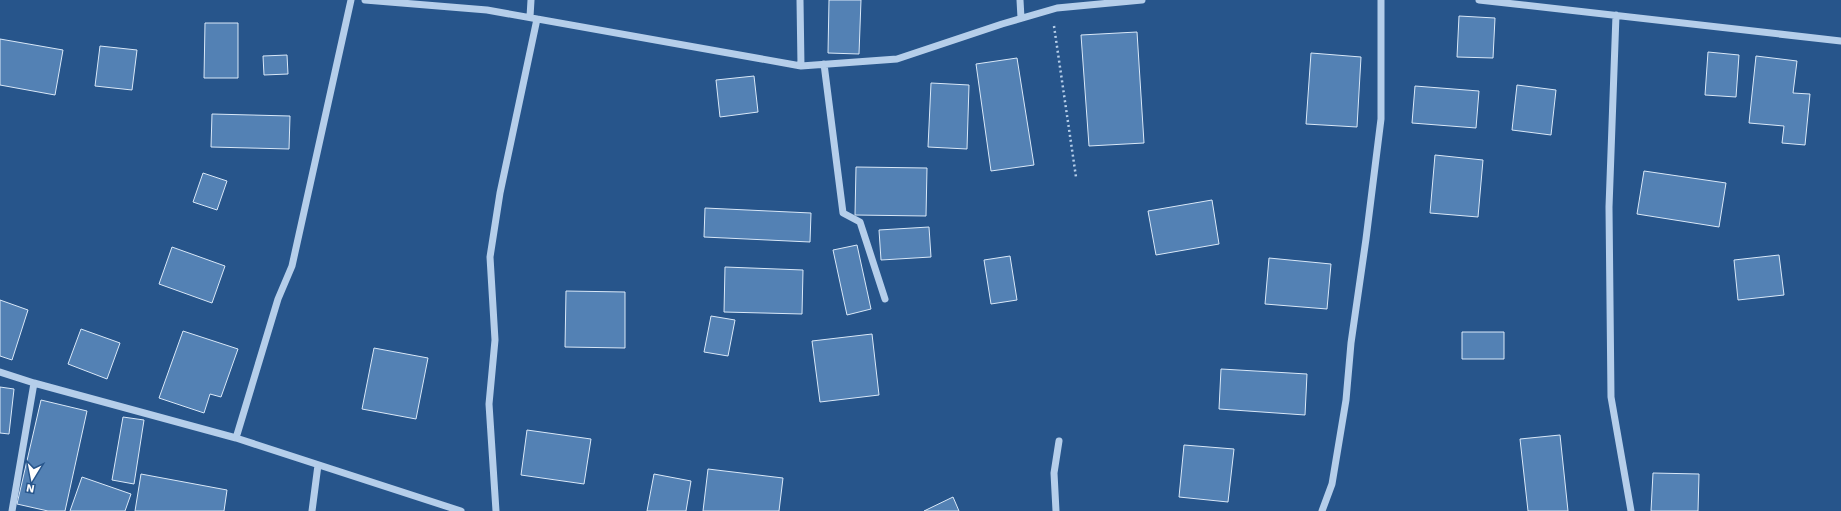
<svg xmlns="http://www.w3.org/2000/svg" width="1841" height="511" viewBox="0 0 1841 511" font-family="'Work Sans',sans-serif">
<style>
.building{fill:#5381b4;stroke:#d9e8f8}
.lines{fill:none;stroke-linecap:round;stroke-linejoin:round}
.path{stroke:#b5ceea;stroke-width:2.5;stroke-dasharray:2 3;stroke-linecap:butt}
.minor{stroke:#b5ceea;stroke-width:7}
</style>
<rect width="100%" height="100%" fill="#27558b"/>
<path class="building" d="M829 0H861L859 54 828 53Z
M1459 16 1495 18 1493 58 1457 57Z
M205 23H238V78H204Z
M1137 32 1144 143 1089 146 1081 35Z
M0 39 63 50 55 95 0 85Z
M100 46 137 50 132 90 95 86Z
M1708 52 1739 55 1736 97 1705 95Z
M1311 53 1361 57 1357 127 1306 124Z
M287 55 288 74 264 75 263 56Z
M1756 56 1797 61 1793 93 1810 94 1805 145 1782 143 1784 126 1749 123Z
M1017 58 1034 165 991 171 976 64Z
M754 76 758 112 720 117 716 80Z
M931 83 969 85 967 149 928 147Z
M1517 85 1556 90 1551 135 1512 130Z
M1415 86 1479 91 1476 128 1412 123Z
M212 114 290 116 289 149 211 147Z
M1435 155 1483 160 1478 217 1430 213Z
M856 167 927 168 926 216 855 215Z
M1644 171 1726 183 1719 227 1637 214Z
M203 173 227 181 217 210 193 202Z
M1212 200 1219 244 1156 255 1148 211Z
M705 208 811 213 810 242 704 237Z
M929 227 931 257 881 260 879 230Z
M857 245 871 309 847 315 833 250Z
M172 247 225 266 212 303 159 284Z
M1779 255 1784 295 1738 300 1734 260Z
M1010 256 1017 300 991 304 984 260Z
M1269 258 1331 264 1327 309 1265 304Z
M725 267 803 270 802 314 724 312Z
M566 291 625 292V348L565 347Z
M0 300 28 310 12 360 0 356Z
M711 316 735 320 728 356 704 352Z
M81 329 120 343 107 379 68 364Z
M183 331 238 349 221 397 210 394 204 413 159 398Z
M1462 332H1504V359H1462Z
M872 334 879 395 820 402 812 341Z
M374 348 428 358 416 419 362 409Z
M1221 369 1307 374 1305 415 1219 409Z
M0 387 14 389 9 434 0 433Z
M41 400 87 411 65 511H48L17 504Z
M123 417 144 420 134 484 112 480Z
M527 430 591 439 584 484 521 475Z
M1560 435 1568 511H1528L1520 439Z
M1184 445 1234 449 1228 502 1179 497Z
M708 469 783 478 779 511H703Z
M1653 473 1699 474 1698 511H1651Z
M141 474 227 490 224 511H135Z
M654 474 691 481 686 511H647Z
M82 477 131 494 125 511H70Z
M953 497 959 511H924Z"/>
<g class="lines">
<path class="path" d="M1054 26 1076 177"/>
<path class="minor" d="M365 0 487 10 801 66 897 59 1002 24 1057 8 1142 0
M800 0 801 66
M1020 0 1021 18
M1479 0 1841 41
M1616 15 1609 207 1611 397 1631 511
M530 17 531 0
M824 64 843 213 860 222 885 299
M0 372 34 383 236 438 461 511
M236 438 278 299 292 266 351 0
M12 511 34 383
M312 511 318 465
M496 511 489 404 495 340 490 257 500 193 537 19
M1056 511 1054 473 1059 441
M1322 511 1332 484 1346 400 1351 343 1366 239 1381 119V0"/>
</g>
<g transform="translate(32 479) rotate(190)" stroke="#27558b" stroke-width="3" paint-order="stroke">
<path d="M0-3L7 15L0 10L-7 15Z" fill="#ffffff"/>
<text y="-6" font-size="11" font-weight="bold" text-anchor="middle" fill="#ffffff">N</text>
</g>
</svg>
